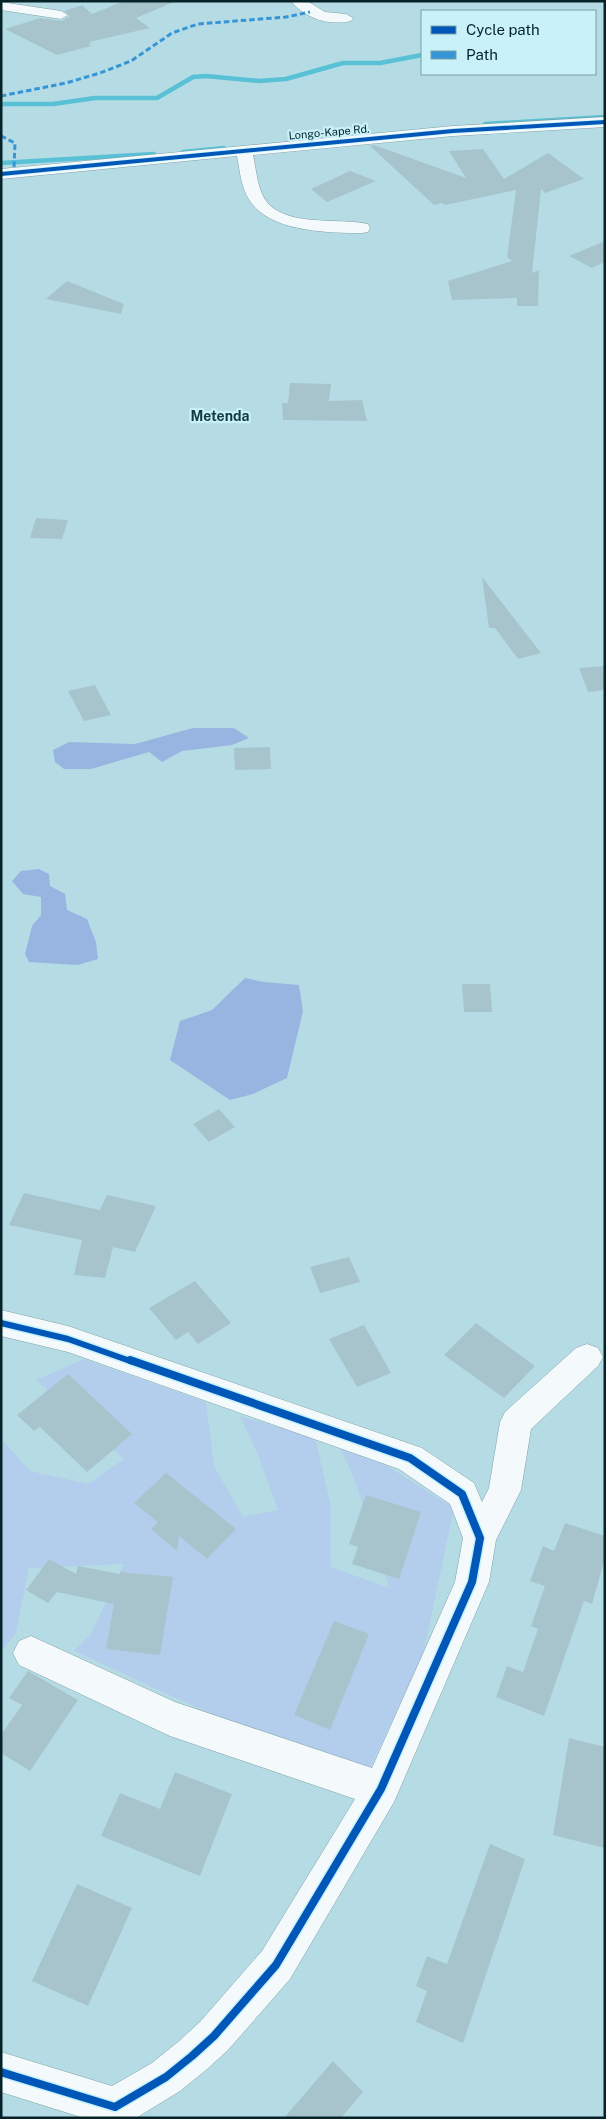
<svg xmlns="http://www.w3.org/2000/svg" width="606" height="2119" viewBox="0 0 606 2119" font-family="'Public Sans',sans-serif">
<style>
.green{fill:#b3cdec}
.forest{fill:#98b4e1}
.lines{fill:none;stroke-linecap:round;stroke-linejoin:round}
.stream{stroke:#58c1d5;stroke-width:4.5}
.building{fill:#a7c4cd}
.minor-casing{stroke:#82a1a7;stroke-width:1}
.minor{fill:#f4fafb;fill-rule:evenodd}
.quiet{stroke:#3695d6;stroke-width:3;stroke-dasharray:5.5 3;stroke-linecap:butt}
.cycleway-far2-casing{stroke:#c8f1fa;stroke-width:5.5}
.cycleway-far1-casing{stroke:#c8f1fa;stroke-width:9}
.cycleway-casing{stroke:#c8f1fa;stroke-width:11}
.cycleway-far2{stroke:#0057b8;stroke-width:4}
.cycleway-far1{stroke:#0057b8;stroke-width:6}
.cycleway{stroke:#0057b8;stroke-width:8}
.labels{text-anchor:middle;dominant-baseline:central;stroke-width:4.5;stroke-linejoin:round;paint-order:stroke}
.far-street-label{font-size:11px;fill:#052329;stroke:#c8f1fa}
.far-quarter-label{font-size:14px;font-weight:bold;fill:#153a42;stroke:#c8f1fa}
</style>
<rect width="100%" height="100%" fill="#b5dce4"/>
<path class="green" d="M84 1359 206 1402 214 1466 243 1517 278 1510 258 1455 240 1416 315 1438 331 1506V1567L389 1588 356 1483 341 1449 367 1453 454 1508 423 1655 368 1772 254 1734 74 1651 91 1634 124 1564 29 1568 16 1633 1 1652V1438L30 1471 88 1484 124 1459 36 1380Z"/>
<path class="forest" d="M193 728H234L249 738 232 745 182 751 162 762 149 752 91 769H64L55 762 53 750 69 742 135 744Z
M39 869 49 874 50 886 65 894 67 910 87 919 96 942 98 959 78 965 29 962 25 954 32 926 41 915V897L23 894 12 881 21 871Z
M245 978 264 982 299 985 303 1011 287 1078 253 1094 230 1100 170 1060 180 1021 212 1010Z"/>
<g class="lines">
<path class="stream" d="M1 104H53L95 98H157L193 77 206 76 259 81 286 79 343 63H380L422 55
M485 124 605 117
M183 152 224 148
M1 163 154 154"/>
</g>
<path class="building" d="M124 1 174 2 136 18 150 28 89 42 92 43 88 44 91 46 57 55 5 29 40 18 62 21 70 16 64 11 82 5 92 14Z
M374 145 466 178 449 151 483 149 504 179 548 153 584 179 545 193 541 189 532 273 539 270 538 306H517V298L452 300 448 281 512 261 507 257 516 190 445 205 442 203 434 205 370 146Z
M350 171 376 181 327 202 311 189Z
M605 241V262L592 268 569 256Z
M67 281 124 304 121 314 46 299Z
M290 383 331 384 329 401 362 400 367 421 283 420 282 403H288Z
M36 518 68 520 62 539 30 538Z
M482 577 541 653 518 659 495 628H489Z
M605 666V690L588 692 579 668Z
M95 685 111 715 84 721 68 691Z
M270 747 271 769 235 770 234 748Z
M462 984H490L492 1012H464Z
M219 1109 235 1127 209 1142 193 1124Z
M24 1193 100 1210 107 1195 156 1206 135 1252 113 1247 105 1278 74 1275 82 1240 9 1225Z
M349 1257 360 1282 320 1293 310 1267Z
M195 1281 231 1323 198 1344 188 1332 176 1340 149 1308Z
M476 1323 535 1366 504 1398 444 1355Z
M364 1325 391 1373 357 1387 329 1339Z
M68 1374 132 1434 87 1472 40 1427 34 1431 17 1415Z
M166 1473 236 1529 207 1559 179 1536 177 1551 151 1529 158 1522 134 1503Z
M366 1495 421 1512 399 1579 352 1564 358 1547 349 1544Z
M565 1523 605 1536V1558L592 1604 584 1601 544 1716 496 1697 507 1666 523 1672 538 1629 531 1626 545 1586 530 1581 543 1546 554 1551Z
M49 1559 76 1574 78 1566 120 1574V1572L173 1577 160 1655 106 1649 114 1604 57 1592 48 1603 26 1590Z
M334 1621 369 1634 330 1730 294 1715Z
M28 1671 78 1700 30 1771 1 1753V1735L22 1705 9 1698Z
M569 1738 605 1747V1848L553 1835Z
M175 1772 232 1794 200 1876 101 1836 120 1793 160 1809Z
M490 1844 525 1859 463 2043 416 2022 427 1991 416 1986 427 1956 447 1964Z
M77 1884 132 1908 88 2006 32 1981Z
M333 2061 363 2092 341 2118H284Z"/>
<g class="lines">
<defs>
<path id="minor" d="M291 1H307L325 12 346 14 353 18 351 21C330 26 305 19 291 1Z
M1 2 61 11 68 15 61 19 1 10Z
M605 117V127L453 136 253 155C256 168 257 184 263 196 280 229 339 217 368 224L370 228 368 232 362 233C329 233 270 232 250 201 241 188 240 171 237 156L1 179V169L453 126Z
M1 1310 68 1326 422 1448 474 1483 482 1502 489 1488 500 1422 505 1412 576 1348 587 1344 598 1348 603 1357 598 1366 531 1429 521 1490 496 1540 489 1582 394 1802 290 1979 228 2050 206 2070 180 2091 136 2118H84L1 2092V2052L112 2086 152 2063 178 2042 200 2022 262 1951 355 1799 170 1736 19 1665 13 1653 19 1641 31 1636 175 1702 372 1768 455 1582 463 1538 450 1504 399 1469 68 1352 1 1336Z"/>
</defs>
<use href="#minor" class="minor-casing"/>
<use href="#minor" class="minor"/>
<path class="quiet" d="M1 96 66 83 100 73 131 61 172 33 198 24 286 17 310 12
M1 136 15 143 14 167"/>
<defs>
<path id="cycleway-far2" d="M1 174 453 131 605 122"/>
<path id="cycleway-far1" d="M1 1323 68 1339 133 1362"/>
<path id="cycleway" d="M1 2072 115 2107 166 2077 192 2056 214 2036 276 1965 381 1789 472 1582 480 1538 462 1494 410 1458 130 1360"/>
</defs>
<use href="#cycleway-far2" class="cycleway-far2-casing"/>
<use href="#cycleway-far1" class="cycleway-far1-casing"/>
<use href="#cycleway" class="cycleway-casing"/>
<use href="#cycleway-far2" class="cycleway-far2"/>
<use href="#cycleway-far1" class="cycleway-far1"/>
<use href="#cycleway" class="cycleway"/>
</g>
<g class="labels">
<g class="far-street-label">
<text transform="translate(329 132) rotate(-5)">Longo-Kape Rd.</text>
</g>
<g class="far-quarter-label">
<text x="220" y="416">Metenda</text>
</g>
</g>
<rect width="606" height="2119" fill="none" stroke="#052329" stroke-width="5"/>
<rect x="421" y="10" width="175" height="65" fill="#c8f1fa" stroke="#7a9fa6"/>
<rect x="431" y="26" width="25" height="8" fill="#0057b8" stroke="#7a9fa6"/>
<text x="466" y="35" font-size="15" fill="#052329">Cycle path</text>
<rect x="431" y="51" width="25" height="8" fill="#3695d6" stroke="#7a9fa6"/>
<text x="466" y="60" font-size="15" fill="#052329">Path</text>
</svg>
